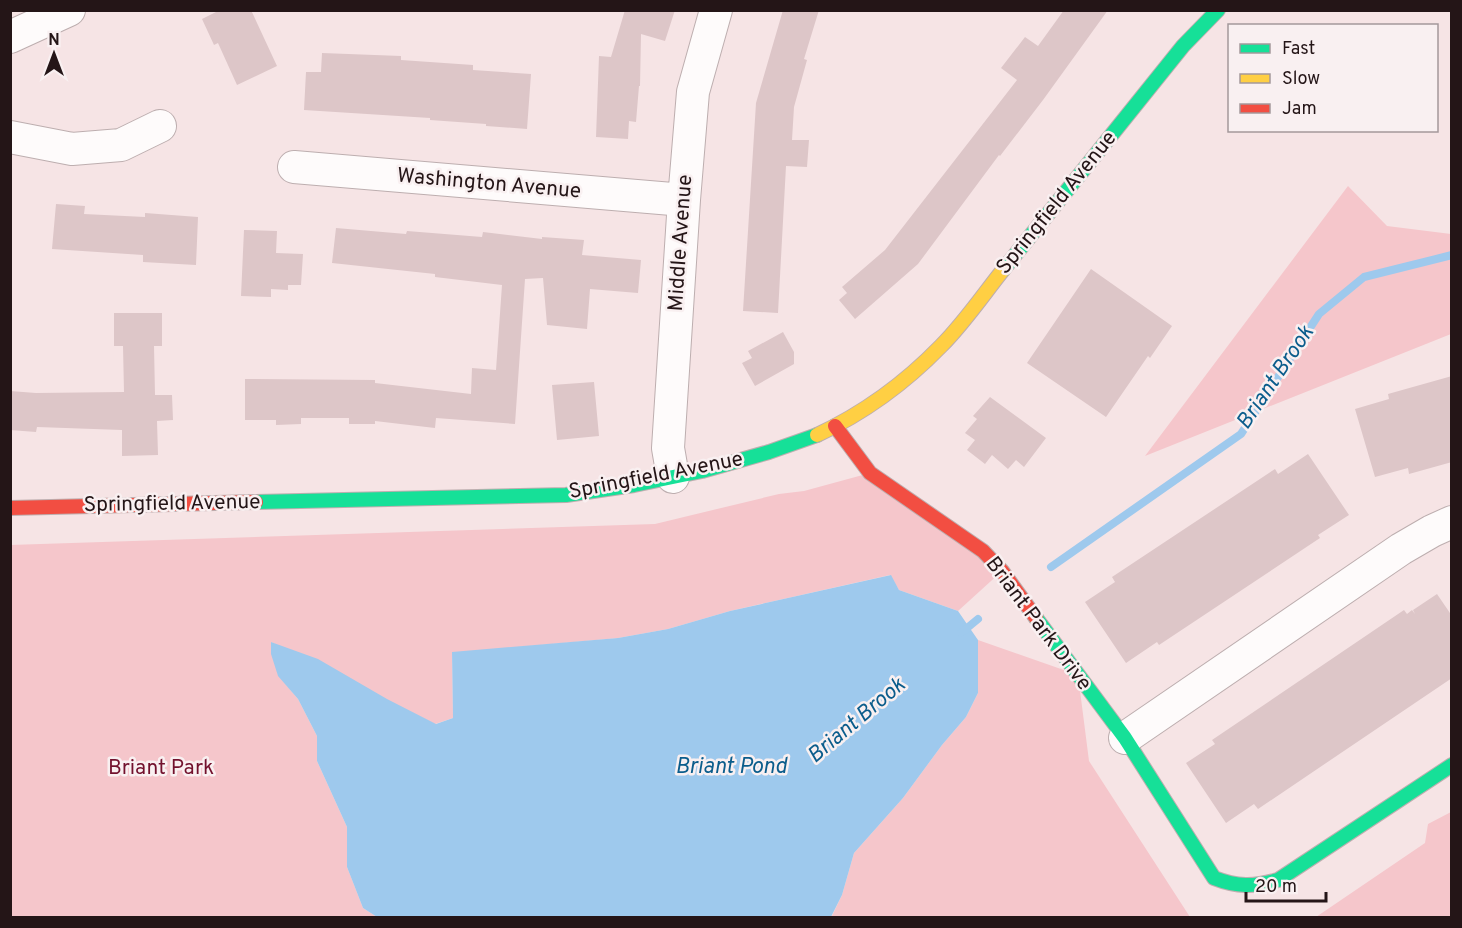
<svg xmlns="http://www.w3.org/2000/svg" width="1462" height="928" viewBox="0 0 1462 928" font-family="Overpass,sans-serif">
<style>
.green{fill:#f5c6cb}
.water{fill:#9ec9ed}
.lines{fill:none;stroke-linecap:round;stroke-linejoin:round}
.stream{stroke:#9ec9ed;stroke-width:8}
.building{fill:#ddc6c8}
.street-casing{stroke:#bdaeaf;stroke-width:34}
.fast-casing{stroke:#bdaeaf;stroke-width:16}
.slow-casing{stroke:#bdaeaf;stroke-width:16}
.jam-casing{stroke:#bdaeaf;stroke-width:16}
.street{stroke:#fefbfb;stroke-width:32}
.fast{stroke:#16e098;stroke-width:14}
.slow{stroke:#ffcf43;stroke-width:14}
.jam{stroke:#f24e42;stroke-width:14}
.labels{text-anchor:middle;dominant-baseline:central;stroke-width:5;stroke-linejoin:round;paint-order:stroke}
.street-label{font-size:21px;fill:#241517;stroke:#f9f0f1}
.park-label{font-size:21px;fill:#72112d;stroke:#f9f0f1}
.water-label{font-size:22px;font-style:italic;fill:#0b5d8c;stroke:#f9f0f1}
</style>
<rect width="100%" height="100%" fill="#f6e4e5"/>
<path class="green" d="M1348 186 1387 226 1451 234V334L1145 456Z
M870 473 1002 571 958 611 899 590 890 575 730 611 668 629 618 638 452 653 453 718 435 724 271 642 278 675 298 699 317 736V761L347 827V867L363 908 377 917 11 918 10 545 655 524 779 494 804 491Z
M978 640 1078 675 1089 761 1190 917 831 918 842 895 854 853 903 798 942 745 966 717 978 693Z
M1451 812V917H1316L1425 843 1428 824Z"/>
<path class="water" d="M891 575 899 590 958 611 978 640V693L966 717 942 745 903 798 854 853 842 895 831 917H377L363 908 347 867V827L317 761V736L298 699 278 676 271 654V642L318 659 387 699 436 724 453 718 452 652 618 638 668 629 730 611Z"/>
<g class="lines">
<path class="stream" d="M1051 567 1241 434 1319 314 1364 277 1452 255
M961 633 978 619"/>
</g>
<path class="building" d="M220 10H251L277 66 237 85 218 43 214 45 202 19Z
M625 10H675L665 41 641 34 640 86H639L636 122 629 121 628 139 596 137 599 56 611 57Z
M783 10H819L804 59 807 60 794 107 792 140H809L807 167 786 166 778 313 743 311 756 103Z
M1064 10H1108L1043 100 1000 156 999 155 918 264 855 319 839 300 847 293 842 287 885 250 1017 80 1001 68 1025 37 1038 46Z
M322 53 401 56V60L473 65V70L531 74 527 129 486 126V124L430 120V118L304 110 306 72H321Z
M56 204 85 206 84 214 145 217V213L198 217 196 265 143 262V255L52 249Z
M336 228 406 234 407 231 482 237 483 232 542 239V237L584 240 582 255 641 260 638 293 590 289 587 329 547 325 543 278 525 279 515 424 436 418 435 428 375 421V424H349V418H301V424L276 425V420H245V379L375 380V383L471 394 472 368 496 370 502 285 435 277V274L332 263Z
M244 230 277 231 276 253 303 254 301 285H288V290L271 289V297L241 296Z
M1091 269 1172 326 1150 358 1148 356 1106 417 1027 363Z
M114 313H162V346H154L155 395H172L173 420 157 421 158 455 122 456V430L37 427 36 432 10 430V391L36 393 124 392 123 346H114Z
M783 332 794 352V364L755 386 742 363 752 358 748 351Z
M1452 376V462L1409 474 1408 468 1375 477 1355 409 1389 399 1388 394Z
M594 382 599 436 557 440 552 385Z
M990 397 1046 438 1024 467 1016 460 1008 469 992 455 985 464 967 450 975 440 965 433 977 419 973 416Z
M1308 454 1349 515 1318 535 1320 538 1159 645 1157 642 1126 663 1085 602 1115 582 1112 577 1275 469 1278 474Z
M1437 594 1452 616V678L1258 809 1254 804 1226 823 1186 763 1215 744 1212 740 1404 610 1407 614 1412 610 1415 614 1413 610Z"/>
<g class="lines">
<defs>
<path id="street" d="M10 37 69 10
M10 137 72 149 121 145 160 126
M294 167 684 200
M673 477 668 448 684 200 693 92 716 10
M1125 738 1401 549 1432 531 1452 522"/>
<path id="fast" d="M1003 270 1183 46 1218 10
M256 502 566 495 634 485 702 471 769 452 817 435
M1036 618 1125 738 1214 878C1237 887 1254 887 1278 880L1452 765"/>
<path id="slow" d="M817 435C862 414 906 382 941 346 964 323 983 295 1003 270"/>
<path id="jam" d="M835 426 870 473 983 551 1002 571 1036 618
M10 508 256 502"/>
</defs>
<use href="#street" class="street-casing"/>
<use href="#fast" class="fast-casing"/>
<use href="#slow" class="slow-casing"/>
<use href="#jam" class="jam-casing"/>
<use href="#street" class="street"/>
<use href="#fast" class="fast"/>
<use href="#slow" class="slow"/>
<use href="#jam" class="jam"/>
</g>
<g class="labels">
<g class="street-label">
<text transform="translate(489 184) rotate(5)">Washington Avenue</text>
<text transform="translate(1057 203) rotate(-51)">Springfield Avenue</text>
<text transform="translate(681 243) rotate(-86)">Middle Avenue</text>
<text transform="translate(656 476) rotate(-11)">Springfield Avenue</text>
<text transform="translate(172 504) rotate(-1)">Springfield Avenue</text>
<text transform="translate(1038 624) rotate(53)">Briant Park Drive</text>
</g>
<g class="park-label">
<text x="161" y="768">Briant Park</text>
</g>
<g class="water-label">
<text transform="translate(1276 378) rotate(-56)">Briant Brook</text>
<text transform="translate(857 721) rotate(-40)">Briant Brook</text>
<text x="731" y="767">Briant Pond</text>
</g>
</g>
<rect width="1462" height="928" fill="none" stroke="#241517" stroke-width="24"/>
<rect x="1228" y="24" width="210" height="108" fill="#f9f0f1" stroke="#a4989a" stroke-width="1.5"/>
<rect x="1240" y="44" width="30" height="9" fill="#16e098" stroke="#a4989a" stroke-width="1.5"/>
<text x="1282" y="54" font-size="18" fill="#241517">Fast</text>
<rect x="1240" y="74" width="30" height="9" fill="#ffcf43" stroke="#a4989a" stroke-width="1.5"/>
<text x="1282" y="84" font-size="18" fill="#241517">Slow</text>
<rect x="1240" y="104" width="30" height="9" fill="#f24e42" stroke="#a4989a" stroke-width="1.5"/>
<text x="1282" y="114" font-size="18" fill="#241517">Jam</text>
<g transform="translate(54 54)" stroke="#f9f0f1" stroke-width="4.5" paint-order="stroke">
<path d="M0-4.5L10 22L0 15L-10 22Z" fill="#241517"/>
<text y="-9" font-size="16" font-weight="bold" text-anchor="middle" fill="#241517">N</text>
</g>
<path d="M1246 892v9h80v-9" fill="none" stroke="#241517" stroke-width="3"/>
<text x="1255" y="892" font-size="18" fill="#241517" stroke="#f9f0f1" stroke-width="4.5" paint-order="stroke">20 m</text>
</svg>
